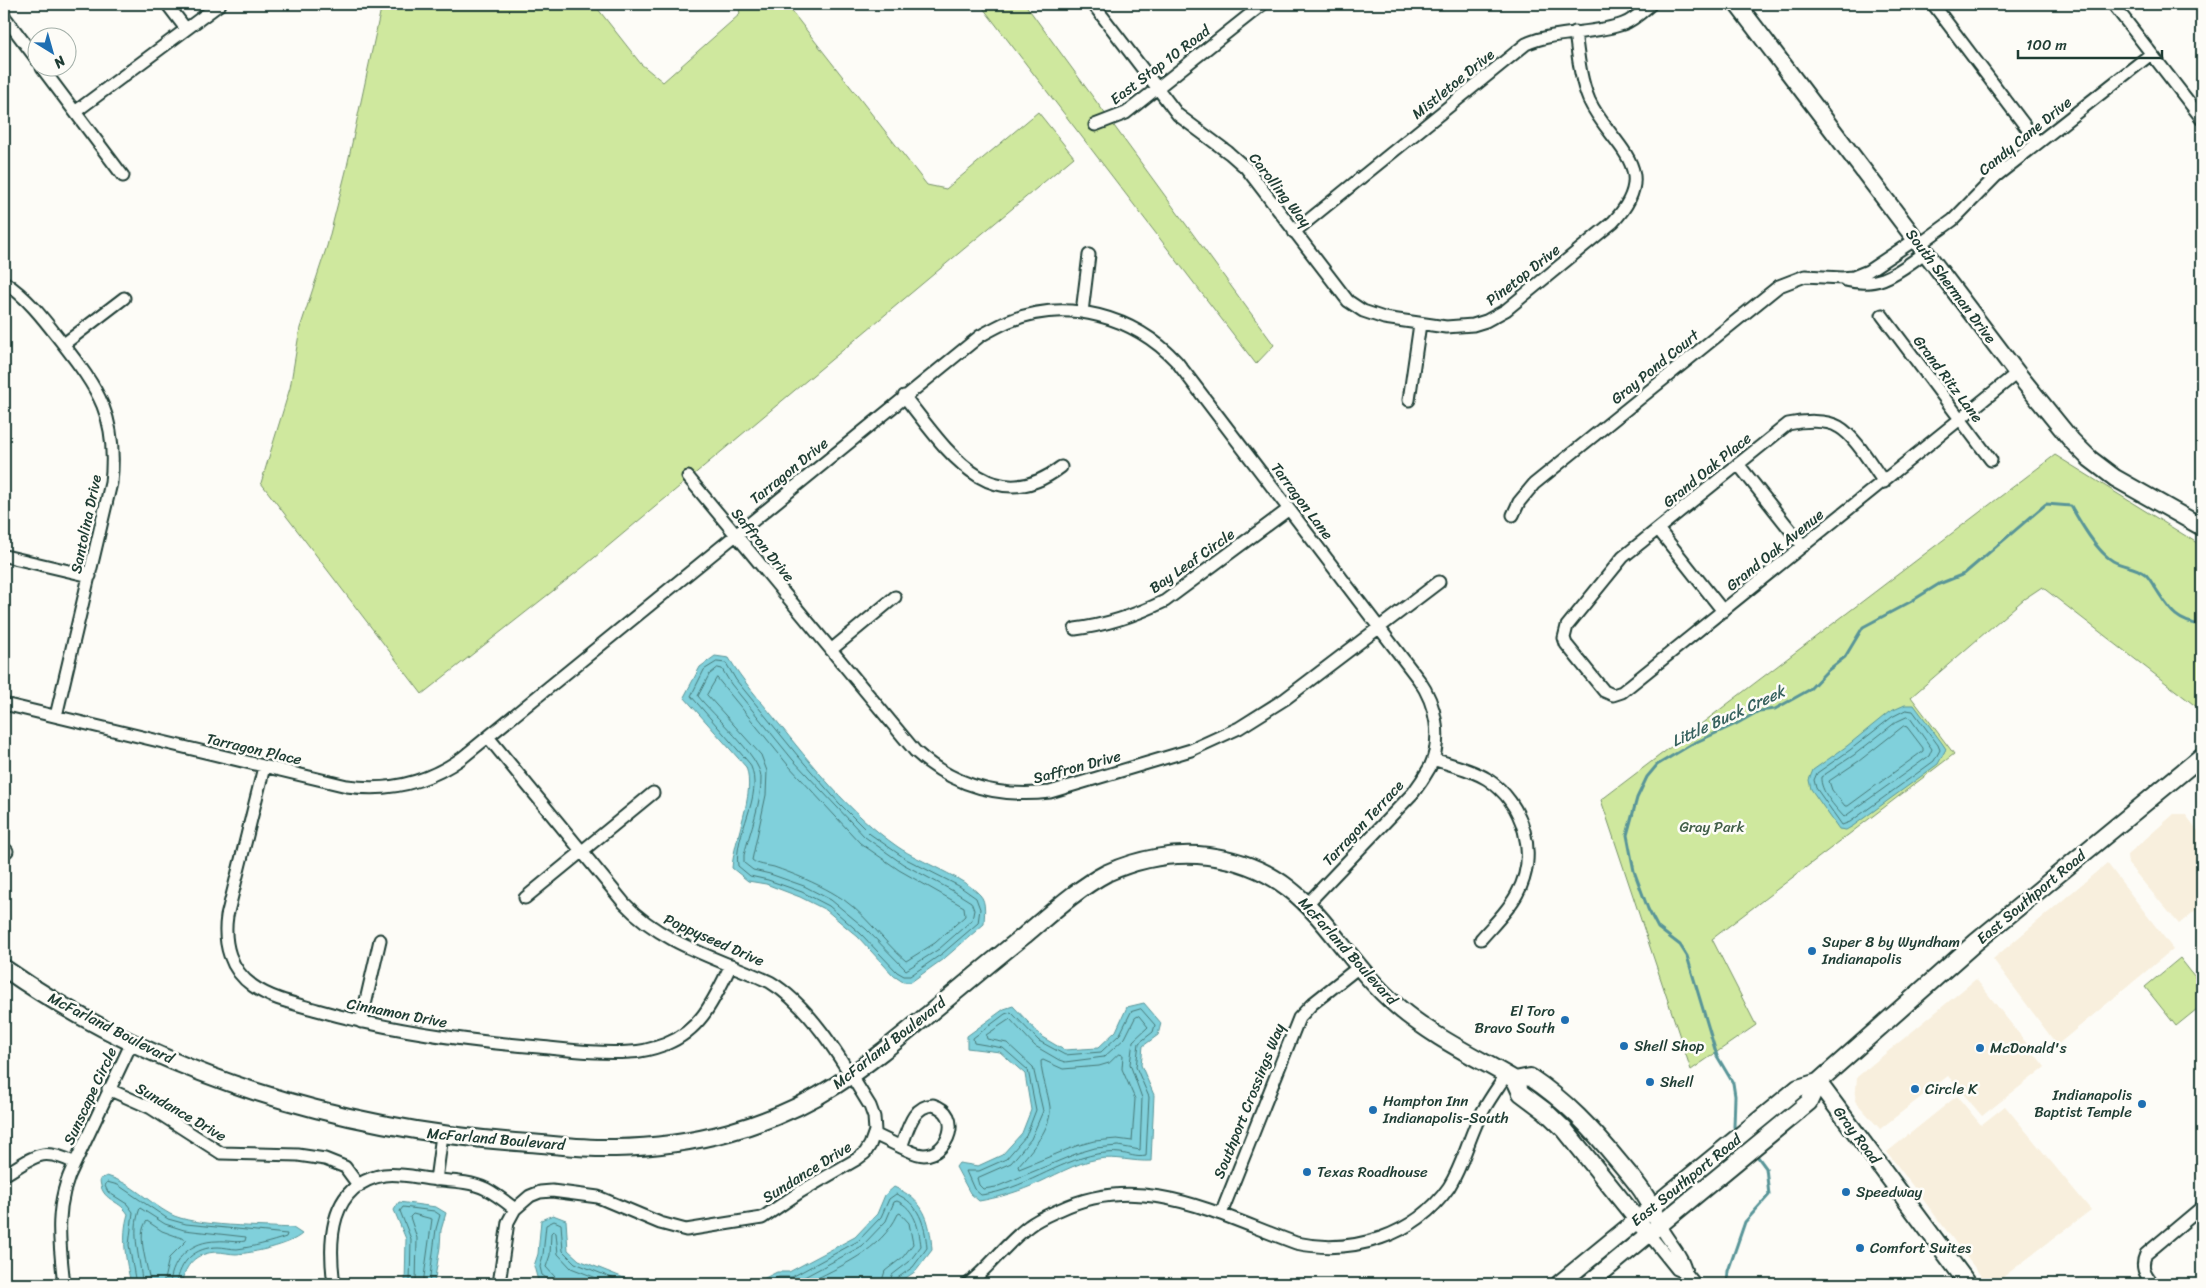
<svg xmlns="http://www.w3.org/2000/svg" width="2206" height="1288" viewBox="0 0 2206 1288" font-family="Sriracha,sans-serif">
<style>
.built{fill:#f8efdd}
.green{fill:#cfe89e;stroke:#779269}
.water{fill:#80d0db;stroke:#599598}
.lines{fill:none;stroke-linecap:round;stroke-linejoin:round}
.shore{stroke:#467877;stroke-width:1}
.stream{stroke:#599598;stroke-width:3}
.street-casing{stroke:#1f3d34;stroke-width:15}
.secondary-casing{stroke:#1f3d34;stroke-width:20}
.street{stroke:#fdfcf7;stroke-width:11}
.secondary{stroke:#fdfcf7;stroke-width:16}
.poi-dot{fill:#1f6fb2;stroke:#fdfcf7;stroke-width:2}
.labels{text-anchor:middle;dominant-baseline:central;stroke-width:5;stroke-linejoin:round;paint-order:stroke}
.street-label{font-size:15px;fill:#1f3d34;stroke:#fdfcf7}
.park-label{font-size:15px;fill:#425f49;stroke:#fdfcf7}
.poi-label{font-size:15px;fill:#1f3d34;stroke:#fdfcf7;text-anchor:start}
.water-label{font-size:16px;font-style:italic;fill:#37625e;stroke:#fdfcf7}
</style>
<rect width="100%" height="100%" fill="#fdfcf7"/>
<filter id="ink" filterUnits="userSpaceOnUse"><feTurbulence type="fractalNoise" baseFrequency=".02" numOctaves="2"/><feDisplacementMap in="SourceGraphic" scale="10" xChannelSelector="R" yChannelSelector="G"/><feConvolveMatrix kernelMatrix="1 2 1 2 8 2 1 2 1" color-interpolation-filters="sRGB"/></filter>
<g filter="url(#ink)">
<path class="built" d="M2174 814H2185L2202 836V905L2179 924 2128 864 2127 855Z
M2107 863 2173 949 2057 1045 1993 959Z
M1976 979 2045 1067 1982 1116 1948 1076 1880 1129 1855 1101 1857 1077Z
M1957 1096 1981 1125 2005 1106 2091 1210 1994 1284H1987L1887 1152Z"/>
<path class="green" d="M382 4H594L641 64 663 82 740 14 738 4H786L927 185 946 189 1038 112 1074 157 582 568 422 694 261 483 290 388 300 328 327 246 346 171Z
M980 4H1025L1274 345 1256 364Z
M2055 455 2202 546V711L2042 587 2024 599 1911 697 1954 754 1712 939 1756 1025 1691 1070 1601 800Z
M2180 958 2202 986V1005L2176 1026 2145 987Z"/>
<path class="water" d="M715 656 729 658C742 680 759 699 775 719 812 765 849 813 898 847 920 862 965 878 980 895 987 902 984 916 984 924L946 957 911 982H903L894 976 858 937 826 910 800 897 766 884 748 881 732 868C734 837 756 795 746 767L684 697 700 667Z
M1905 705H1914L1942 743 1946 749 1938 764 1853 826 1846 830 1839 829 1811 789 1809 780 1813 770 1847 746 1889 712Z
M1144 1003 1161 1023 1158 1035 1143 1046 1141 1065 1154 1095 1151 1161C1133 1162 1116 1156 1098 1159 1074 1163 1053 1177 1031 1186 1014 1193 997 1198 979 1201L970 1193 956 1167 959 1163 978 1166 1002 1155 1022 1133 1031 1110 1025 1074 1000 1052 967 1048V1036L1004 1009 1013 1006 1042 1037 1064 1050 1098 1048 1116 1031 1127 1007Z
M107 1176C132 1183 148 1202 170 1214 194 1227 264 1226 293 1228L302 1234C290 1245 253 1253 236 1254 230 1254 223 1252 217 1252 195 1253 186 1264 181 1284H131C126 1261 121 1237 128 1214 118 1198 101 1202 100 1179Z
M894 1187C924 1200 930 1219 932 1250L916 1271 897 1284H753L777 1272H789L855 1237 877 1214 885 1195Z
M399 1202 436 1207 446 1213 441 1230 440 1247 434 1284H405L406 1239 394 1210Z
M553 1215 566 1220 568 1250 579 1260 639 1284H556L538 1281 534 1266 538 1254 541 1220Z"/>
<g class="lines">
<path class="shore" d="M717 662 726 663 736 680 798 756 839 803 870 834 906 859 959 886 976 898 980 909 978 923 943 953 910 976H904L897 972 861 934 829 906 802 892 768 880 750 876 738 866C733 833 765 797 750 764L691 696 704 670Z
M718 668 722 669 731 684 793 760 865 837 903 864 955 892 971 902 974 910 972 920 939 949 906 970 866 929 831 900 804 886 770 874 753 870 744 863V855C750 831 762 802 761 777 760 756 712 714 698 696L709 675Z
M717 678 788 765 860 843 899 870 964 907 965 916 935 943 906 961C881 940 863 909 833 893 814 882 794 874 774 867 766 865 758 865 752 860L766 795 767 771 761 755 707 695Z
M1906 710 1913 711 1938 745 1940 750 1934 761 1850 822 1842 825 1816 788 1814 780 1817 773 1850 750 1892 717Z
M1907 717 1910 718 1932 749 1929 756 1844 817C1835 807 1820 791 1821 777L1854 755 1896 722Z
M1904 726 1907 727 1923 748V751L1848 806H1845L1832 790 1829 781 1859 761Z
M1141 1009 1155 1025 1153 1032 1139 1043 1136 1067 1149 1097 1146 1156C1136 1158 1129 1154 1120 1153 1113 1152 1104 1153 1097 1154 1056 1162 1023 1190 981 1195L974 1189 966 1171H979L1006 1159 1026 1136 1036 1110 1028 1070 1003 1048 974 1043 973 1038 1005 1014 1011 1012 1039 1041 1065 1055 1101 1052 1120 1034 1131 1012Z
M1139 1016 1148 1027 1133 1041 1130 1064 1142 1098 1140 1150 1118 1146 1095 1148 1078 1153 996 1187 983 1189 979 1185 977 1178 1011 1163 1031 1139 1043 1111 1033 1067 1007 1043 987 1039 986 1035 1010 1019 1035 1046 1059 1060 1065 1062 1104 1057 1125 1038 1135 1018Z
M1119 1054 1123 1055 1122 1069 1135 1099 1132 1141 1117 1139 1094 1141 1076 1146 1019 1169 1018 1166C1031 1151 1052 1128 1050 1107 1048 1092 1041 1075 1041 1061L1043 1060 1063 1069 1099 1066 1109 1063Z
M136 1284 129 1245 133 1212 127 1204 108 1192 105 1186 107 1182 118 1185 168 1219 186 1224 287 1234 286 1237C271 1242 253 1247 237 1249 231 1249 224 1247 218 1247 195 1247 179 1262 177 1284
M142 1284C141 1258 130 1235 140 1208L165 1224 184 1230 246 1237 245 1241C235 1243 227 1240 217 1241 192 1241 172 1258 170 1284
M150 1284C149 1268 135 1234 147 1221L162 1231 187 1240 169 1258 163 1284
M410 1284 411 1239 400 1211 403 1207 434 1211 440 1215 436 1229 429 1284
M416 1284 417 1238 410 1217 413 1214 432 1219 423 1284
M550 1284 548 1279 542 1275 540 1267 543 1255 546 1225 554 1221 561 1224 563 1251 575 1263 627 1284
M556 1284 555 1277 546 1267 550 1255 551 1233 553 1231 556 1233 558 1254 571 1268 612 1284
M765 1284 779 1277H792L858 1241 881 1217 889 1199 896 1194C919 1203 925 1224 927 1248L913 1267 896 1279 895 1284
M779 1284 795 1282 862 1246 886 1221 894 1202 897 1201C915 1208 919 1229 921 1246L909 1262 892 1275 889 1284
M806 1284C840 1266 881 1251 898 1214L900 1213 909 1223 913 1244 903 1257 885 1271 881 1284"/>
<path class="stream" d="M1737 1131 1734 1127 1735 1096 1733 1083 1717 1056 1687 956 1680 945 1658 928 1648 909 1634 871 1627 835 1637 798 1647 777 1657 765 1692 744 1736 724 1759 711 1775 709 1809 690 1827 671 1845 657 1863 627 1910 602 1939 584 1964 574 2046 504 2071 506C2080 522 2097 552 2113 561 2123 567 2135 566 2145 574 2149 577 2151 582 2154 586 2169 608 2174 622 2202 625
M1727 1284 1728 1271 1745 1222 1769 1195 1766 1168 1755 1153"/>
<defs>
<path id="street" d="M167 4 186 29
M1093 4 1178 115 1229 153 1246 168 1348 301 1363 311 1384 318 1446 327 1473 325 1486 321 1506 310 1613 222C1664 168 1610 146 1589 100 1580 79 1578 54 1575 32
M1933 4 2038 143
M2113 4 2202 119
M4 16 38 61
M42 68 123 176
M75 112 220 4
M1095 125 1126 113 1263 4
M1294 232 1526 44C1557 30 1592 35 1623 24 1634 20 1643 11 1651 4
M1920 244 1953 220 1996 176 2151 54
M1845 280C1882 289 1898 271 1926 252
M4 282C27 297 43 318 60 340 99 390 118 417 111 483L56 716
M1082 312 1089 255
M1882 315 1991 460
M64 344 124 298
M904 396C944 446 989 522 1061 467
M1409 400 1420 324
M1738 464 1803 546
M688 477 915 751C953 786 999 798 1050 792L1191 750 1239 728 1285 699 1439 582
M1884 482C1872 466 1855 436 1839 427 1826 419 1802 421 1788 424L1623 557 1567 626 1564 638 1566 644 1604 691 1613 695 1622 692 2017 373
M1513 515 1519 502 1534 484 1779 286 1805 276 1842 278 1853 277 1868 271 1916 239
M1658 529 1723 611
M5 556 90 576
M1075 629C1107 625 1136 615 1165 601L1289 509
M831 650 895 597
M4 704 347 786C389 792 427 783 462 758L980 336C989 331 998 326 1007 322 1067 297 1134 316 1177 362L1419 680C1436 704 1443 739 1430 767 1425 776 1419 785 1413 793L1307 904
M488 737 624 903C662 944 720 959 770 982 812 1007 844 1064 870 1106L874 1117 875 1131 870 1145 865 1153 857 1159 800 1192 762 1218 686 1230 660 1223 598 1197 552 1191 540 1192 530 1196 515 1209 508 1222 499 1284
M1433 759C1451 765 1471 769 1487 779 1524 803 1539 855 1517 894 1508 911 1493 925 1481 939
M264 767 227 916C223 943 230 970 253 986 271 999 296 1004 317 1010 390 1031 464 1041 539 1047 569 1050 600 1054 630 1052 643 1052 655 1048 666 1044 702 1030 715 997 731 965
M4 848 7 851
M525 898 653 793
M361 1022 380 940
M108 1089 151 1108 221 1153 298 1155 325 1159 345 1167 359 1186
M933 1105C964 1114 948 1155 924 1155 916 1155 908 1150 901 1147 908 1130 912 1106 933 1105Z
M874 1134 901 1147
M75 1163 132 1042
M4 1175C35 1157 40 1146 75 1163 54 1202 59 1242 64 1284
M436 1180 442 1135
M1221 1214 1299 1018 1312 1004 1360 966
M1657 1220C1665 1239 1684 1255 1686 1273
M1644 1228 1677 1269 1686 1273 1695 1284
M334 1284C328 1241 329 1185 384 1175 399 1173 415 1177 430 1179 448 1181 470 1181 486 1189 496 1194 506 1202 515 1209
M968 1284C990 1267 1006 1243 1029 1226 1038 1219 1048 1215 1059 1210 1142 1170 1218 1215 1296 1243 1352 1255 1415 1236 1449 1187 1461 1168 1466 1148 1475 1127 1482 1109 1495 1092 1506 1075
M2153 1284C2145 1274 2140 1267 2146 1254L2202 1207"/>
<path id="secondary" d="M1737 4 2017 373 2072 441 2090 459 2115 478 2202 527
M4 968C158 1076 342 1130 529 1143 557 1145 586 1149 615 1148 691 1147 771 1127 836 1085 867 1065 896 1041 925 1017 958 990 991 962 1025 935 1050 914 1078 888 1107 873 1138 859 1174 852 1208 856 1312 869 1330 949 1398 1007 1433 1037 1476 1057 1515 1080L1521 1093 1545 1111 1565 1130 1643 1227
M1515 1080 1530 1077C1566 1101 1592 1129 1619 1162 1634 1180 1647 1194 1656 1217
M1818 1082 1968 1284
M1559 1284 1798 1088 1818 1082 1976 942 2202 756
M1588 1284 1809 1102 1818 1082"/>
</defs>
<use href="#street" class="street-casing"/>
<use href="#secondary" class="secondary-casing"/>
<use href="#street" class="street"/>
<use href="#secondary" class="secondary"/>
</g>
</g>
<g class="poi-dot">
<circle cx="1812" cy="951" r="5"/>
<circle cx="1565" cy="1020" r="5"/>
<circle cx="1624" cy="1046" r="5"/>
<circle cx="1980" cy="1048" r="5"/>
<circle cx="1650" cy="1082" r="5"/>
<circle cx="1915" cy="1089" r="5"/>
<circle cx="2142" cy="1104" r="5"/>
<circle cx="1373" cy="1110" r="5"/>
<circle cx="1307" cy="1172" r="5"/>
<circle cx="1846" cy="1192" r="5"/>
<circle cx="1860" cy="1248" r="5"/>
</g>
<g class="labels">
<g class="street-label">
<text transform="translate(1160 65) rotate(-37)">East Stop 10 Road</text>
<text transform="translate(1453 84) rotate(-39)">Mistletoe Drive</text>
<text transform="translate(2025 136) rotate(-39)">Candy Cane Drive</text>
<text transform="translate(1280 190) rotate(52)">Carolling Way</text>
<text transform="translate(1523 275) rotate(-38)">Pinetop Drive</text>
<text transform="translate(1951 286) rotate(53)">South Sherman Drive</text>
<text transform="translate(1655 367) rotate(-39)">Gray Pond Court</text>
<text transform="translate(1948 379) rotate(53)">Grand Ritz Lane</text>
<text transform="translate(1707 470) rotate(-39)">Grand Oak Place</text>
<text transform="translate(789 471) rotate(-39)">Tarragon Drive</text>
<text transform="translate(1302 501) rotate(53)">Tarragon Lane</text>
<text transform="translate(86 524) rotate(-78)">Santolina Drive</text>
<text transform="translate(763 545) rotate(51)">Saffron Drive</text>
<text transform="translate(1775 550) rotate(-39)">Grand Oak Avenue</text>
<text transform="translate(1192 561) rotate(-35)">Bay Leaf Circle</text>
<text transform="translate(254 749) rotate(13)">Tarragon Place</text>
<text transform="translate(1077 767) rotate(-15)">Saffron Drive</text>
<text transform="translate(1363 823) rotate(-47)">Tarragon Terrace</text>
<text transform="translate(2031 897) rotate(-40)">East Southport Road</text>
<text transform="translate(714 940) rotate(24)">Poppyseed Drive</text>
<text transform="translate(1348 951) rotate(48)">McFarland Boulevard</text>
<text transform="translate(397 1013) rotate(11)">Cinnamon Drive</text>
<text transform="translate(111 1028) rotate(27)">McFarland Boulevard</text>
<text transform="translate(889 1043) rotate(-38)">McFarland Boulevard</text>
<text transform="translate(90 1096) rotate(-65)">Sunscape Circle</text>
<text transform="translate(1249 1101) rotate(-68)">Southport Crossings Way</text>
<text transform="translate(181 1112) rotate(30)">Sundance Drive</text>
<text transform="translate(1857 1135) rotate(53)">Gray Road</text>
<text transform="translate(496 1139) rotate(5)">McFarland Boulevard</text>
<text transform="translate(807 1172) rotate(-32)">Sundance Drive</text>
<text transform="translate(1686 1180) rotate(-39)">East Southport Road</text>
</g>
<g class="park-label">
<text x="1712" y="827">Gray Park</text>
</g>
<g class="poi-label">
<text x="1822" y="942">Super 8 by Wyndham<tspan x="1822" dy="17">Indianapolis</tspan></text>
<text x="1555" y="1011" text-anchor="end">El Toro<tspan x="1555" dy="17">Bravo South</tspan></text>
<text x="1634" y="1046">Shell Shop</text>
<text x="1990" y="1048">McDonald's</text>
<text x="1660" y="1082">Shell</text>
<text x="1925" y="1089">Circle K</text>
<text x="2132" y="1095" text-anchor="end">Indianapolis<tspan x="2132" dy="17">Baptist Temple</tspan></text>
<text x="1383" y="1101">Hampton Inn<tspan x="1383" dy="17">Indianapolis-South</tspan></text>
<text x="1317" y="1172">Texas Roadhouse</text>
<text x="1856" y="1192">Speedway</text>
<text x="1870" y="1248">Comfort Suites</text>
</g>
<g class="water-label">
<text transform="translate(1728 716) rotate(-25)">Little Buck Creek</text>
</g>
</g>
<rect width="2206" height="1288" fill="none" stroke="#fdfcf7" stroke-width="20"/>
<rect x="10" y="10" width="2186" height="1268" fill="none" stroke="#1f3d34" stroke-width="2" filter="url(#ink)"/>
<g transform="translate(52 52) rotate(143)"><circle r="24" fill="#fdfcf7" stroke="#a4b0a9"/>
<path d="M0-4L9 19L0 12L-9 19Z" fill="#1f6fb2"/>
<text y="-8" font-size="14" font-weight="bold" text-anchor="middle" fill="#1f3d34">N</text>
</g>
<path d="M2018 50v8h144v-8" fill="none" stroke="#1f3d34" stroke-width="2.5"/>
<text x="2026" y="50" font-size="15" fill="#1f3d34" stroke="#fdfcf7" stroke-width="4" paint-order="stroke">100 m</text>
</svg>
